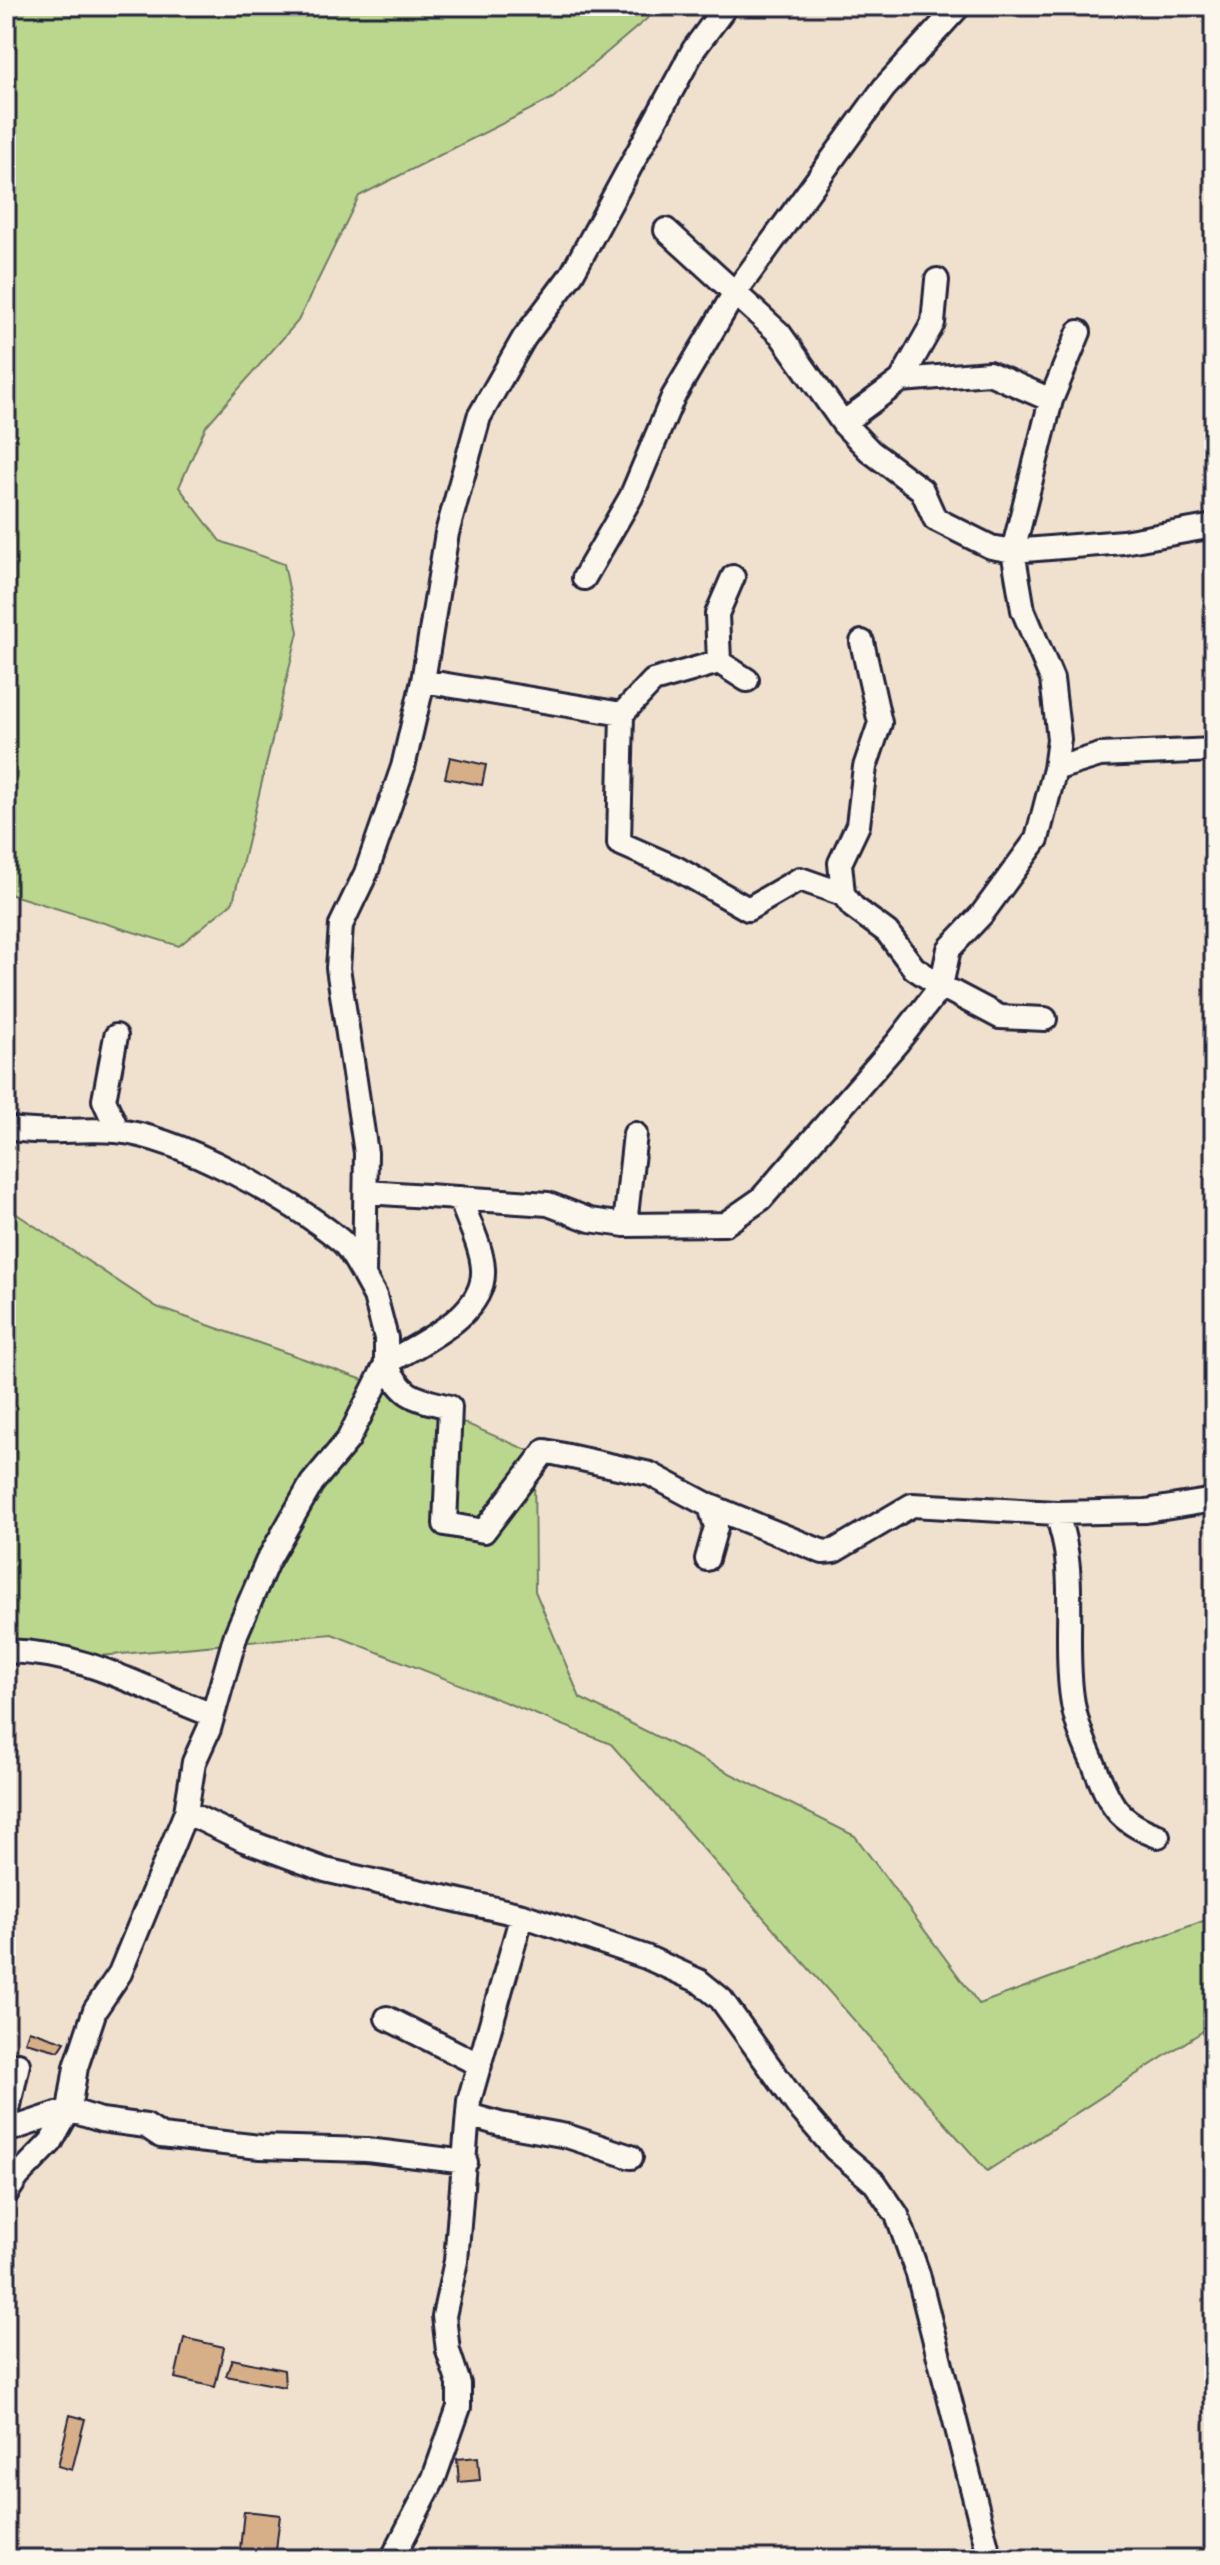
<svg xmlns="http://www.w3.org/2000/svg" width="1220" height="2565" viewBox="0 0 1220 2565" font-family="Kalam,sans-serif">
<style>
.green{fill:#bbd68d;stroke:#6e7c64;stroke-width:2}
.building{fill:#d6ae88;stroke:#22223b;stroke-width:2}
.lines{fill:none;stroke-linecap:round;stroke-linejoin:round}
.minor-casing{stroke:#22223b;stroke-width:28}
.minor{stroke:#fbf7ec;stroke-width:22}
</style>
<rect width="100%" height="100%" fill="#f0e1ce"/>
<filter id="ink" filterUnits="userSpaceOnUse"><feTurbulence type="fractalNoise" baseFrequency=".0125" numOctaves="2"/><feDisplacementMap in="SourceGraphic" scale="16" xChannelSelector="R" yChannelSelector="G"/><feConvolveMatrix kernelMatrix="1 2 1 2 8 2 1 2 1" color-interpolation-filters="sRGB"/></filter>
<g filter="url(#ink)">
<path class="green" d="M6 6H662L553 98 359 196 298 321 206 426 179 487 220 541 284 564 298 632 233 902 179 946 6 893Z
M6 1207 157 1307 375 1384 534 1453 535 1591 580 1698 855 1836 979 2004 1214 1917V2024L987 2171 611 1744 332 1634 6 1665Z"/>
<path class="building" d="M450 757 486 765 482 785 445 778Z
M29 2030 65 2042 59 2051 25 2042Z
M184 2338 224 2347 215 2387 175 2378Z
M232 2359 284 2370 285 2387 226 2376Z
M70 2415 85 2419 72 2470 58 2466Z
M478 2457 480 2480 459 2482 457 2459Z
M244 2511 280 2515 275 2559H239Z
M412 2549 436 2551 440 2559H411Z"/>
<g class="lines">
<defs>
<path id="minor" d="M666 230 780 334 843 423 870 451 922 490 935 519 991 547 1013 551 1123 542 1214 526
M901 380 989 373 1051 400
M843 423 901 380 933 323 937 280
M584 578 631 497 673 397 734 294 884 88 959 6
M719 662 717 614 733 577
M423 681 622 714 653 681 719 662 747 680
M622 714 619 843 676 868 748 909 800 879 843 894 853 907 887 932 914 968 941 986 1000 1017 1045 1019
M1055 769 1100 755 1214 750
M843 894 840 863 858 825 865 767 880 723 862 642
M116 1036 104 1100 118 1131
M6 1128C43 1135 79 1128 116 1131 178 1136 292 1200 340 1240 350 1248 357 1264 364 1275
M366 1192 548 1204 590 1220 625 1225 725 1224 761 1199 897 1043 941 986 949 949 982 914 1037 839 1055 769 1059 739 1052 679 1023 610 1013 551 1051 400 1079 332
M460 1198C467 1219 482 1247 483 1269 486 1316 419 1343 386 1364 404 1399 414 1398 450 1407L445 1524 484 1531 545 1451 650 1474 710 1506 823 1552 834 1551 912 1505 1056 1513 1146 1511 1214 1500
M625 1225 635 1134
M1056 1513C1079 1570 1063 1637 1072 1697 1075 1722 1085 1745 1095 1767 1110 1805 1118 1822 1158 1836
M707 1559 716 1527 710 1506
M6 1651C89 1653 139 1688 213 1715
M186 1812 244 1840 325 1870 522 1915 646 1957 699 1981 721 1999 798 2106 835 2149 875 2183 897 2215 918 2274 990 2559
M387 2018 480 2065
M468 2115 500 2124 567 2136 631 2157
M6 2119 18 2064
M6 2131 69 2110 101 2120 146 2126 161 2136 260 2147 367 2150 466 2162
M6 2194 18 2176 51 2142 69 2110 76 2067 95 2010 120 1973 186 1812 194 1762 209 1729 236 1634 267 1562 312 1483 348 1440 386 1364V1338L375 1296 364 1276 366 1153 338 968 341 925 366 873 403 767 423 681 447 533 479 417 524 338 572 274 694 49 726 6
M392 2559 434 2478 459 2407V2384L448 2351 444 2316 456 2261 469 2101 522 1915"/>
</defs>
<use href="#minor" class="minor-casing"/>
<use href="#minor" class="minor"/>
</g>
</g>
<rect width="1220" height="2565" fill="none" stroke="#fbf7ec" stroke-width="32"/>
<rect x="16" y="16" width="1188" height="2533" fill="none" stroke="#22223b" stroke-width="3" filter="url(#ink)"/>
</svg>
